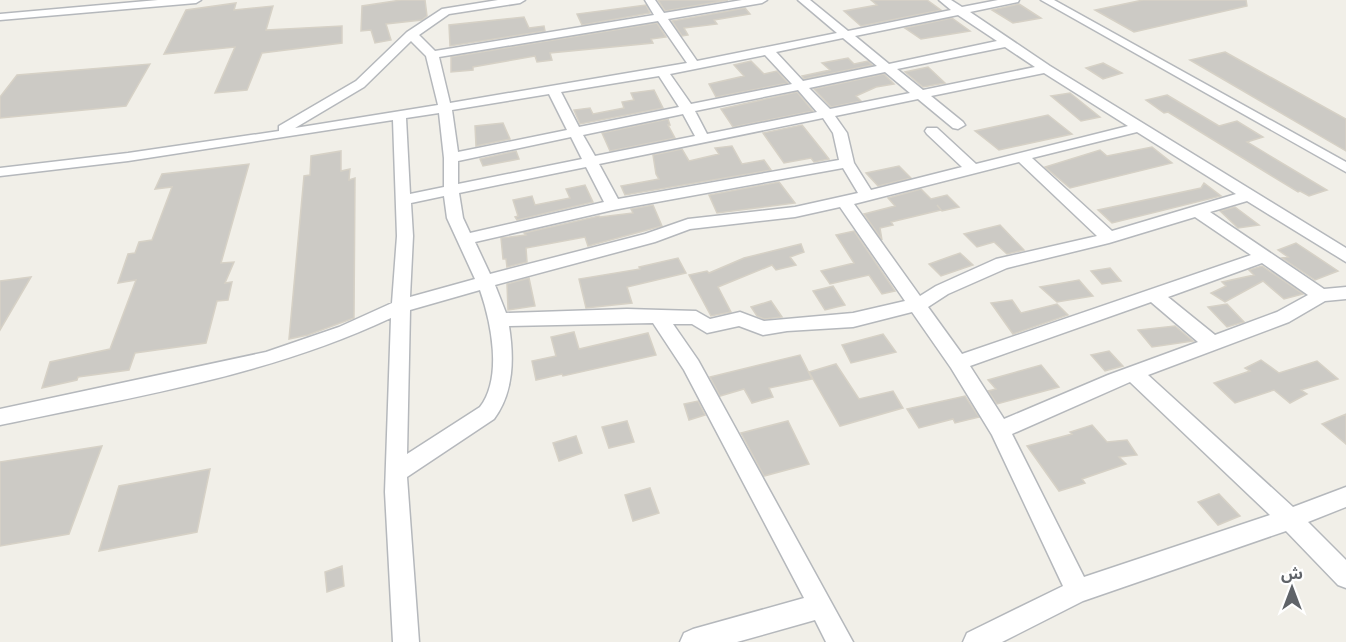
<svg xmlns="http://www.w3.org/2000/svg" width="1346" height="642" viewBox="0 0 1346 642" font-family="'Source Sans 3','Noto Sans Arabic',sans-serif">
<style>
.building{fill:#cccac5;stroke:#d6d1c6;stroke-width:1.5}
.lines{fill:none;stroke-linecap:round;stroke-linejoin:round}
.minor-casing{stroke:#b5b8bc;stroke-width:3}
.minor{fill:#fff;fill-rule:evenodd}
</style>
<rect width="100%" height="100%" fill="#f1efe8"/>
<path class="building" d="M401 0H425L427 16 422 20 386 24 391 40 375 43 371 30 361 31 362 6Z
M658 0H728L665 11Z
M871 0H927L941 10 861 26 844 11 877 5Z
M1143 0H1246L1247 6 1134 32 1095 10Z
M236 3 234 10 273 6 266 30 342 26V43L262 53 247 90 215 93 235 47 164 54 186 10Z
M1019 4 1041 18 1013 23 992 10Z
M646 5 650 13 582 25 577 14Z
M745 8 750 14 714 20 717 24 684 28 688 35 682 36 672 21Z
M524 17 529 28 544 26 545 31 450 46 449 25Z
M952 18 970 31 921 39 905 28Z
M657 23 666 37 651 39 653 43 550 53 552 60 537 62 535 56 473 67V70L451 72V57Z
M1225 52 1346 119V151L1190 60Z
M848 58 854 64 868 61 872 65 804 79 802 76 830 70 822 63Z
M751 61 764 74 777 71 788 83 716 97 709 84 744 76 734 65Z
M1103 63 1122 73 1103 79 1086 68Z
M150 64 126 106 0 118V97L17 75Z
M928 67 945 83 923 87 905 72Z
M884 74 894 84 876 87 856 96 861 101 831 107 814 89Z
M654 90 663 108 580 124 574 110 590 108 593 114 624 108 622 102 634 100 631 93Z
M797 92 813 111 733 127 721 109Z
M1070 93 1100 117 1081 121 1051 96Z
M1167 95 1219 126 1237 121 1263 137 1247 142 1327 190 1309 196 1300 191 1298 192 1168 112 1164 113 1146 100Z
M1048 115 1072 134 999 150 975 131Z
M668 119 670 125H668L675 138 610 151 602 133Z
M503 123 510 139 476 146 475 126Z
M802 125 822 150 829 159 814 162 811 158 784 163 763 133Z
M732 146 742 164 764 160 771 170 625 195 621 186 659 179 656 174 653 155 682 149 689 161 719 154 715 148Z
M1152 147 1172 163 1070 188 1045 167 1100 150 1107 156Z
M341 151V171L350 169 349 180 355 178 354 318 308 335 289 339 304 176 310 175 311 156Z
M516 151 519 159 483 166 480 159Z
M249 164 221 263 234 262 225 283 232 282 228 300 217 301 206 343 135 353 129 370 78 377 77 380 42 388 50 362 110 349 136 280 118 283 128 254 135 253 139 242 152 240 172 187 155 189 162 174Z
M899 166 911 178 878 186 866 173Z
M779 182 795 203 717 213 709 195Z
M1204 183 1221 196 1112 223 1098 210 1201 188Z
M585 185 593 202 517 220 515 217 518 216 513 200 532 196 535 205 570 198 566 189Z
M921 189 931 199 947 195 959 207 942 211 937 205 941 210 891 222 893 225 880 228 882 240 864 214 895 206 888 198Z
M653 205 662 226 588 246 585 237 526 248 527 262 507 267 506 259H503L501 238 526 235 524 233 599 216 600 217 633 213 631 209Z
M1235 207 1259 225 1238 228 1220 211Z
M1000 225 1024 250 1007 254 994 242 977 247 964 234Z
M854 231 895 291 882 294 869 275 830 284 821 271 854 263 836 235Z
M1296 243 1338 271 1315 280 1282 258 1288 257 1278 250Z
M801 244 804 252 790 257 796 265 776 270 772 265 718 287 731 312 711 316 689 275 707 271 709 273 744 258Z
M960 253 973 265 941 276 929 264Z
M678 258 686 273 627 287 632 303 586 308 579 279 640 269 639 267Z
M1262 266 1303 294 1284 299 1263 281 1225 302 1211 293 1226 286 1222 282 1254 275 1249 270Z
M1110 268 1121 281 1102 284 1091 271Z
M31 277 0 330V281Z
M529 278 535 306 508 310 507 284Z
M1079 280 1093 296 1057 302 1040 287Z
M833 286 845 305 825 310 813 291Z
M1012 300 1021 313 1057 304 1068 315 1013 334 991 303Z
M771 301 782 317 764 319 757 316 751 307Z
M1227 304 1244 322 1227 327 1208 307Z
M1175 326 1193 341 1152 347 1138 330Z
M574 332 579 349 648 333 656 355 563 376 562 374 536 380 532 361 556 356 551 337Z
M883 334 896 352 851 363 842 345Z
M1109 351 1123 366 1105 371 1091 355Z
M800 355 812 379 769 388 773 397 752 403 744 389 720 396 710 377Z
M1261 360 1279 373 1317 361 1338 379 1301 390 1307 394 1290 403 1274 390 1235 403 1214 383 1250 371 1245 368Z
M836 364 859 399 893 391 903 408 840 426 809 372Z
M1041 365 1059 387 997 404 988 391 996 389 988 380Z
M965 396 979 417 955 423 953 419 919 428 907 409Z
M698 401 705 415 689 420 684 404Z
M1346 414V444L1322 424Z
M627 421 634 442 609 448 602 427Z
M788 421 809 464 764 476 741 433Z
M1092 425 1107 442 1127 440 1137 455 1119 457 1126 464 1082 479 1085 483 1059 491 1027 446 1072 434 1070 432Z
M576 436 582 453 559 461 553 443Z
M102 446 69 534 0 546V462Z
M210 469 197 532 99 551 119 486Z
M650 488 659 513 633 521 625 495Z
M1219 494 1240 516 1218 525 1198 502Z
M342 566 344 586 327 592 325 572Z"/>
<g class="lines">
<defs>
<path id="minor" d="M158 0H201L196 3 0 20V14Z
M498 0H525L520 3 449 14 419 35 435 51 654 15 645 0H655L664 13 742 0H767L762 3 668 19 697 61 837 33 798 0H810L848 31 951 10 939 0H951L962 7 998 0H1019L1018 2 970 12 1050 66 1346 248V262L1247 201 1210 212 1324 289 1346 287V299L1325 301 1289 322 1148 375 1293 507 1346 487V507L1308 522 1346 560V588L1338 585 1286 531 1083 601 1002 642H963L967 633 1063 586 992 435 951 368 912 312 853 327 787 331 763 335 739 326 707 333 692 324H673L698 360 853 642H826L815 620 737 642H680L684 633 693 629 804 598 684 370 653 323 509 326C514 358 514 392 494 419L407 477 419 642H393L385 492 391 318C268 376 132 397 0 425V409L266 352 339 327 392 303 397 236 393 120 128 161 0 176V168L128 153 279 131V126L356 81 407 32 442 9ZM958 15 997 41 889 64 855 36ZM658 21 687 63 450 103 439 57ZM843 38 877 66 803 81 776 52ZM411 41 426 56 438 105 295 128 364 87ZM1005 47 1035 67 923 90 897 69ZM765 55 792 84 691 104 670 74ZM885 72 910 93 830 109 809 88ZM1044 73 1128 126 976 164 937 128H927L925 131 927 134 962 167 871 190 854 163 847 133 835 116 918 99 953 128 958 129 965 125 963 122 931 96ZM659 76 679 107 579 127 561 92ZM798 90 817 112 707 134 695 111ZM549 94 567 130 458 152 452 110ZM439 113 444 158V187L410 194 406 118ZM683 114 695 136 595 156 583 135ZM823 118 833 133 839 160 618 199 599 164ZM1137 132 1236 194 1112 231 1032 158ZM571 137 582 159 458 184V161ZM1019 162 1097 236 996 259 936 286 920 296 854 204ZM586 167 604 202 470 233 463 218 459 193ZM843 168 858 193 795 207 688 219 645 234 490 274 475 242 613 210ZM444 196 447 218 475 279 410 297 413 236 411 203ZM840 207 905 301 853 313 764 321 740 312 710 319 696 311 627 309 506 313 495 285 655 242 690 229 795 217ZM1195 217 1251 255 962 354 928 307 948 294 1007 268 1109 243ZM1262 263 1308 295 1277 312 1215 335 1168 297ZM480 290C491 322 503 377 480 407L407 454 410 310ZM1151 302 1198 342 1108 375 1004 419 970 366ZM1130 382 1270 515 1084 577 1012 434Z
M1041 0H1054L1346 162V172Z"/>
</defs>
<use href="#minor" class="minor-casing"/>
<use href="#minor" class="minor"/>
</g>
<g transform="translate(1292 588)" stroke="#ffffff" stroke-width="4.5" paint-order="stroke">
<path d="M0-4.5L10 22L0 15L-10 22Z" fill="#5f6368"/>
<text y="-9" font-size="16" font-weight="bold" text-anchor="middle" fill="#5f6368">ش</text>
</g>
</svg>
